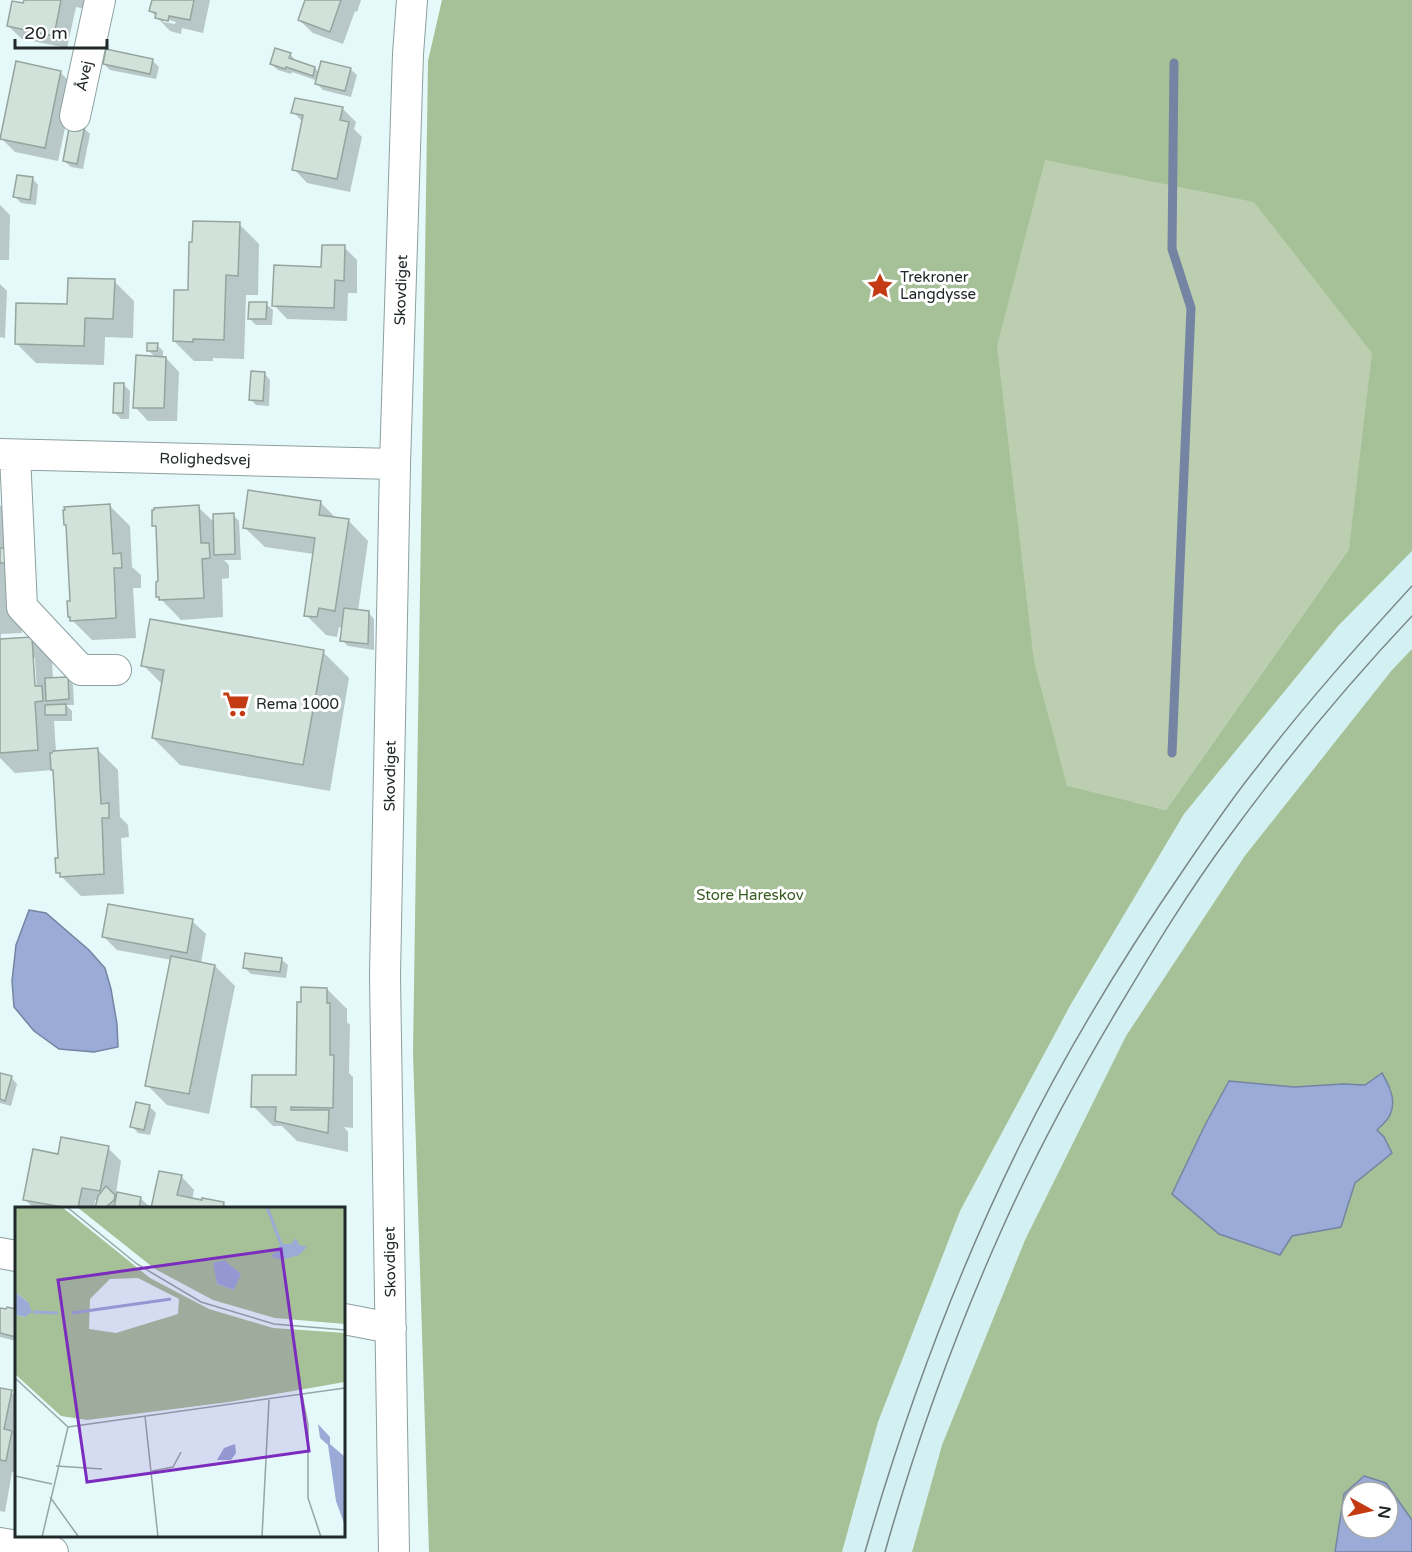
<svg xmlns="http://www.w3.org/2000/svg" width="1412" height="1552" viewBox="0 0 1412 1552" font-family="'Varela Round',sans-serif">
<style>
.built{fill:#d3f0f2}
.green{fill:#bbceb0}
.forest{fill:#a6c197;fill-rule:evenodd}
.water{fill:#99abd6;stroke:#7584a2;stroke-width:1.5;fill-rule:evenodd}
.shadow{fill:#0003;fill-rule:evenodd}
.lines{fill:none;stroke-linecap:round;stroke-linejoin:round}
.stream{stroke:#7584a2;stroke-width:9}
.building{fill:#d1e2db;stroke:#95a59e;stroke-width:1.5}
.minor-casing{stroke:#8d9f9f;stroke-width:32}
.minor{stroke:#fff;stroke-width:30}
.tram{stroke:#7a8788;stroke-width:1.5}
.labels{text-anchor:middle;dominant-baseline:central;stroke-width:6;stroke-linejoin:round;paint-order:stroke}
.street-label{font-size:15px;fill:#212829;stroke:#fff}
.poi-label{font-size:15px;fill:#212829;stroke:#fff;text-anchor:start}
.park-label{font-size:15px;fill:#385b21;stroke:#fff}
.inset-river{fill:none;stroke:#99abd6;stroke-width:3}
.inset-road{fill:none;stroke:#97a5a6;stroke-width:1.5}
.view{fill:#7b2cbf;fill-opacity:0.15;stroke:#7b2cbf;stroke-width:3}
.inset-edge{fill:none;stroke:#212829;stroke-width:3}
</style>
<rect width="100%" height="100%" fill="#e6f9fa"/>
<path class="built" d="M1412 551V649L1392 670 1025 1240 942 1445 912 1552H842L878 1422 960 1211 1071 1004 1184 814 1338 626Z"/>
<path class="green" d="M1412 0V482L1351 538 1349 549 1166 810 1133 802 451 1552 449 76Z"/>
<path class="forest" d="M442 0H1412V551L1338 626 1184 814 1071 1004 960 1211 878 1422 842 1552H429L413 1053 428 61ZM1045 160 1254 202 1372 353 1349 549 1166 810 1067 786 1034 662 997 346Z
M1412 649V1520L1386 1483 1344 1494 1335 1552H912L942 1445 1025 1240 1126 1036 1244 857 1392 670ZM1229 1081 1294 1087 1343 1084 1391 1088C1393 1111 1392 1113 1377 1130L1392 1153 1355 1183 1341 1227 1292 1236 1172 1194 1205 1126Z"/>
<path class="water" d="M29 910 46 913 89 950 105 968 111 989 117 1024 118 1047 94 1052 59 1049 34 1031 14 1007 12 981 16 945Z
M1382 1073C1389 1085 1397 1100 1390 1115 1388 1120 1381 1126 1377 1130L1384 1137 1392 1153 1355 1183 1341 1227 1292 1236 1280 1255 1219 1234 1172 1194 1205 1125 1229 1081 1294 1087 1343 1084 1365 1085Z
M1364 1476 1386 1483 1412 1520V1552H1335L1344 1494ZM1352 1492H1388V1528H1352Z"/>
<path class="shadow" d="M25 0H99L97 11 76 7 67 48 22 39 8 26 24 5Z
M153 0H210L203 33 182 28 181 34 170 31 151 11ZM163 18 176 22 175 24 163 22Z
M307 0H361L357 12 355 11 343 44 313 33 299 20Z
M290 54 296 61 315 68 320 73 350 69 357 75 351 97 323 90 317 84 318 81 292 72 291 74 278 70 271 64Z
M153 61 159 67 156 79 110 70 104 64Z
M60 72 74 86 58 161 15 152 1 138Z
M342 108 356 122 354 129 362 137 350 192 307 183 294 169 303 122 293 112Z
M84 128 90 134 83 169 71 167 64 161Z
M32 178 38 185 36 205 21 203 15 197Z
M0 205 10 215 9 260H0Z
M239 224 259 244 258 295H246L244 359 213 358V361H194L174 341Z
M344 247 357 260V293H348L347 321 287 319 274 305 323 268Z
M114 281 134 301 133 338 105 337 104 365 36 363 16 343 68 306Z
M0 284 7 291 5 338 0 337Z
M266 304 273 310 272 325H256L250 319Z
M157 345 163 351V358H166L179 372 177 421H148L135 407 156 358 148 350Z
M264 373 270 380 269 406 256 405 250 399Z
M124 385 130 391 129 419H121L114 412Z
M320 502 337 519 348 520 368 541 358 611 368 612 374 619V650L348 646 342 640 343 628 339 627 337 637 326 635 306 615 314 554 265 547 244 527Z
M0 505 16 521 22 633 1 634V640L32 639 52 659 53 679 67 678 73 685 74 705H66L72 711V721H54L56 752 98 750 118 770 120 817 128 825 129 837 121 838 124 894 81 896 57 872 60 859 53 770 15 773 0 758ZM32 658H35L37 693 34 694Z
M110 506 130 526 132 567 141 575V588H133L136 638 92 640 69 617 72 602 68 527 65 525Z
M198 507 215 523 233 515 239 521 241 560H224L229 565V578L222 579 223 617 181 620 158 596 160 583 157 528 154 525Z
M323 652 349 678 330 791 180 765 153 738 163 685 143 665Z
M192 921 206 934 201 963 215 966 235 986 209 1114 167 1105 147 1085 172 960 117 950 104 937Z
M281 959 288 965 286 978 251 974 245 968Z
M327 989 347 1009V1022L350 1025 349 1073 353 1077V1128L344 1127 348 1132V1152L297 1141 282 1126H273L253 1106 298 1077Z
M0 1075 11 1077 17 1084 11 1106 0 1103Z
M149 1106 156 1113 150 1135 138 1133 132 1126Z
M108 1148 121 1161 116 1193 140 1198 151 1208H97L98 1201 95 1200 94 1208H34L24 1199 59 1155Z
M160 1172 181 1176 194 1190 192 1200 224 1204 228 1208H153Z
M0 1309 8 1311V1309L16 1311V1341L0 1337Z
M0 1390 11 1392 16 1397V1473L12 1472 5 1512 0 1511Z"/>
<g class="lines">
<path class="stream" d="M1172 753 1191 308 1172 249 1174 63"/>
</g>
<path class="building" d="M24 0H61L54 36 7 26 12 1 23 3Z
M152 0H194L190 20 169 16 168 21 155 18 156 13 149 11Z
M305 0H341L330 32 298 20Z
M275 48 291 53 289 58 315 67 313 76 286 67 285 69 270 64Z
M106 49 153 59 150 74 103 64Z
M16 61 61 71 45 148 0 139Z
M321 61 351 68 345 91 315 84Z
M295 98 343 107 340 120 349 122 337 179 292 170 303 115 291 113Z
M70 123 85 126 77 164 63 161Z
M17 175 33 177 30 200 13 197Z
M193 221 240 222 238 276 226 275 224 340 193 339V342L173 341 174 290H188L189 242H192Z
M322 245H345L344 281 335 280 334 308 272 306 274 265 321 267Z
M68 278 115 279 113 319 85 318 84 346 15 344 16 303 67 304Z
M249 302H267L266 319H248Z
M147 343H158L157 351H147Z
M136 355 166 357 164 408H133Z
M251 371 265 372 263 401 249 400Z
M114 383H124L123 413H113Z
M248 490 321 501 319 515 349 519 335 611 319 608 317 617 304 616 315 538 243 528Z
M110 504 113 554 121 553 122 568H114L116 618 70 621V617H68L67 601H70L66 525H64L63 510H65L64 507Z
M199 505 201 543H209L210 558 202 559 204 598 159 600V597H156V582L158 581 156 526H152V510H154V508Z
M234 513 235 554 214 555 213 514Z
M0 548H7L8 563H0Z
M344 608 369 611 368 644 340 641Z
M150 619 324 650 303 765 152 738 164 670 141 666Z
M32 637 35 686H42L43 701 35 702 38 750 0 753V639Z
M68 677 69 699 46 701 45 678Z
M66 704V715H45V705Z
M98 748 101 804 109 803V818H102L104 874 60 877V873H56L55 858H58L53 770H51L50 753H52L53 751Z
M108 904 193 919 187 953 102 937Z
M245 953 282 958 280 972 243 968Z
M171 956 215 965 189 1094 145 1086Z
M301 987 327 988V1003H330V1055H334L333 1108 291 1107V1110H329L328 1133 275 1121 276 1107H251L252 1075H296L297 1002H301Z
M0 1073 12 1076 5 1101 0 1099Z
M136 1102 150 1105 144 1130 130 1127Z
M61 1137 109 1146 100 1191 82 1188 78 1208H68L23 1200 33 1149 58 1154Z
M159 1171 182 1175 177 1195 202 1200V1198L224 1202 223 1208H151Z
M106 1186 115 1195 114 1200 105 1208H95L98 1196Z
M117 1192 141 1197 139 1208H114Z
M7 1307 16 1309V1337L0 1333V1308L6 1309Z
M0 1388 12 1390 4 1429 12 1431 6 1461 0 1460Z"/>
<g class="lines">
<defs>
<path id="minor" d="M75 116 100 0
M0 454 395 464
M15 455 22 607 81 670H116
M0 1253 16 1256
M344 1319 391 1328
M0 1543 53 1552
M394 1552 385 976 395 464 408 54 412 0"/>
</defs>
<use href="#minor" class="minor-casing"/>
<use href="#minor" class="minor"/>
<path class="tram" d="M865 1552C905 1413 955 1277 1019 1147 1067 1049 1124 956 1186 866 1209 832 1232 798 1258 766 1306 703 1359 644 1412 586
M885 1552C916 1442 955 1334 1002 1229 1036 1153 1076 1079 1119 1007 1153 950 1188 892 1228 838 1285 760 1346 686 1412 616"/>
</g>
<defs>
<symbol id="sight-bare" viewBox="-9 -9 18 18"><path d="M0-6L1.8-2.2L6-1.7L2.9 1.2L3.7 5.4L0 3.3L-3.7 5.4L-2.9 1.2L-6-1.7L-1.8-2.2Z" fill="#c33a13" stroke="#fff" stroke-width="2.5" paint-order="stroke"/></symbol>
<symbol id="supermarket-bare" viewBox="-9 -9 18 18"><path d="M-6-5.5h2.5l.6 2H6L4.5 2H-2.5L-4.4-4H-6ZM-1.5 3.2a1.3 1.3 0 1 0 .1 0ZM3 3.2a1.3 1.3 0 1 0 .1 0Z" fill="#c33a13" stroke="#fff" stroke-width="2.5" paint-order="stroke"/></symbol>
</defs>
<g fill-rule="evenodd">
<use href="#sight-bare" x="861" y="267" width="38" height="38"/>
<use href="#supermarket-bare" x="217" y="685" width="38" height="38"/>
</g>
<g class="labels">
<g class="street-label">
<text transform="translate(84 76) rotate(-78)">Åvej</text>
<text transform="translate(401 290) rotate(-88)">Skovdiget</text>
<text transform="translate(205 459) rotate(1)">Rolighedsvej</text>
<text transform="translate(390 776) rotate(-89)">Skovdiget</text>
<text transform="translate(390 1262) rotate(-91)">Skovdiget</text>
</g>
<g class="poi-label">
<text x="900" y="277">Trekroner<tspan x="900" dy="17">Langdysse</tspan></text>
<text x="256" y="704">Rema 1000</text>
</g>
<g class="park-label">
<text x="750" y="895">Store Hareskov</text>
</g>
</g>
<g transform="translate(15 1207)">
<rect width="330" height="330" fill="#e6f9fa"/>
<path d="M0 0H47L135 71 194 102 258 121 330 126V175L214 195 72 213 46 209 0 167V108L10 110 13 95 0 85ZM123 71 164 92 163 107 101 126 74 122 75 92 95 72ZM62 0H330V117L260 111 198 93 140 62ZM206 55 223 65 219 83 202 77 200 58Z" fill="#a6c197" fill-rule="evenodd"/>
<path d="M281 31 284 38 292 40 284 48 267 53 256 50 266 37H276ZM209 53 226 67 219 83 202 77 198 56ZM0 85 13 95 17 105 10 110 0 108ZM303 217 315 230V237L330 250V319L321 294 313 238 305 231ZM220 237 221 246 216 253H202L209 241Z" fill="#99abd6"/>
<path class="inset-river" d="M252 0 266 37M18 105 43 106M57 106 156 92"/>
<path class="inset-road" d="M52 0 122 57 186 95 259 117 330 123M0 171 53 220M287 188 293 218V291L306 330M130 209 143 330M53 220 330 181M41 259 87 262M137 264 158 260 166 245M0 269 37 277M35 290 63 329M27 330 53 220M247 330 254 193"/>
<path class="view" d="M266 42 294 244 72 275 43 73Z"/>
<rect width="330" height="330" class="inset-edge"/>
</g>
<g transform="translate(1370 1510) rotate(98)"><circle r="28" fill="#ffffff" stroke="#a6a9a9" stroke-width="1.5"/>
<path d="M0-4.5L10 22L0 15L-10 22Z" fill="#c33a13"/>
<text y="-9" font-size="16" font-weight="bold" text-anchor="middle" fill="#212829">N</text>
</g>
<path d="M15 39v9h92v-9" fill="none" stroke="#212829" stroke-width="3"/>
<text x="24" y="39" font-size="18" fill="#212829" stroke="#ffffff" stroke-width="4.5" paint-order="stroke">20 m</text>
</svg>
